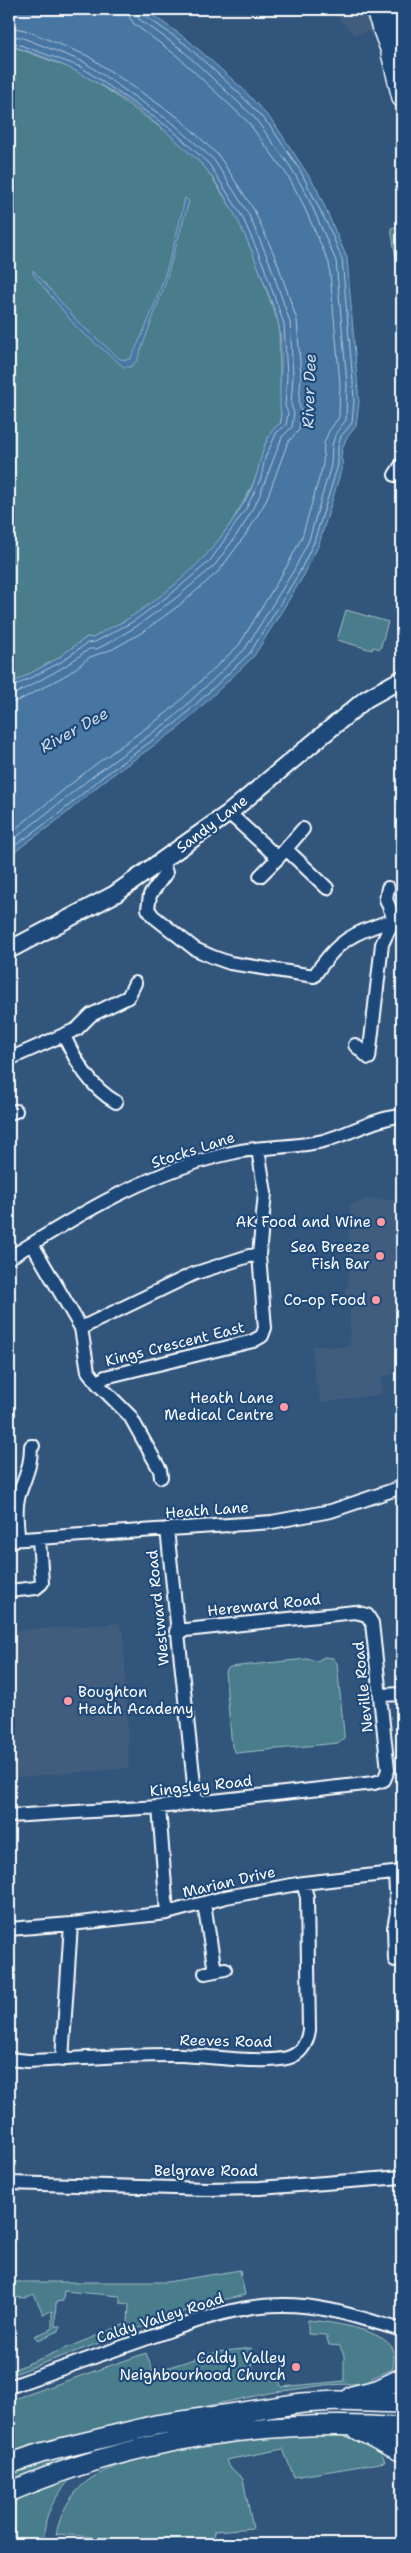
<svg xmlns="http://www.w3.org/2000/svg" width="411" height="2553" viewBox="0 0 411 2553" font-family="'Shantell Sans',sans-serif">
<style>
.built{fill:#3f5d7d}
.green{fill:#497d8b;stroke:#a4bec5}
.water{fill:#4676a3;stroke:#90adc8}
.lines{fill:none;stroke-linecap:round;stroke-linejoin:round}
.shore{stroke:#b5c8da;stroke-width:1}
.minor-casing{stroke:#fff;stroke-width:16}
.major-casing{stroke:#fff;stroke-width:20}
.highway-casing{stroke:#fff;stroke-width:22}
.minor{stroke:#1f4a7a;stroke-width:12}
.major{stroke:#1f4a7a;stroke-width:16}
.highway{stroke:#1f4a7a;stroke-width:19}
.poi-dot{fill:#ff9aa2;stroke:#1f4a7a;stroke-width:2}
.labels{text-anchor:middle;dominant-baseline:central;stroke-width:4.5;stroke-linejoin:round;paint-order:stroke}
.street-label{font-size:15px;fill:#fff;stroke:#1f4a7a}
.poi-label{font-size:15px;fill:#fff;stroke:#1f4a7a;text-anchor:end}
.water-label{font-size:16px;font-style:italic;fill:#d1dde8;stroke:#1f4a7a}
</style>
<rect width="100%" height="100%" fill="#32557c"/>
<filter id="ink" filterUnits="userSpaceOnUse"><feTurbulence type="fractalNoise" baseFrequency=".02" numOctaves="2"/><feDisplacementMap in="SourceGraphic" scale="10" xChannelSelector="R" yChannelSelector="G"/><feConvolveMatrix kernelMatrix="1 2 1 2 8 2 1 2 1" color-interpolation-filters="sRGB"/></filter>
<g filter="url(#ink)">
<path class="built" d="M329 9H366L374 28 356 36Z
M365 1199 396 1200 394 1374 381 1377V1394L320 1403 319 1389 315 1381 312 1346 350 1347V1297L345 1296V1287H348L350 1206Z
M119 1623 124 1634 129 1768 9 1778V1631Z"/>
<path class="green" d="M9 45 78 71 108 90 168 133 205 167 238 218 258 266 279 325 281 423C264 433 262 459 256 476 250 495 220 541 207 557 188 580 151 605 126 620 115 627 102 631 93 638L87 637 58 658 9 685Z
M402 226V282L400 283 391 228Z
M346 610 388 622 380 649 373 647 372 650 337 640Z
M324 1657 333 1658 337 1663 344 1733V1738L338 1743 236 1753 232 1747 225 1671 230 1667 306 1659 317 1661Z
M240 2270 245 2295 209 2303 11 2375 10 2371 128 2323 129 2304 120 2303V2296L64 2291 63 2301 56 2302 55 2326H60L59 2331 38 2340 34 2336 52 2329V2311L43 2314 34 2294 25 2298 9 2297V2282H167Z
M308 2320C329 2322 383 2329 393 2349 395 2354 393 2363 393 2369L372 2378 373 2383 325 2385 269 2393 112 2426 9 2456V2401L146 2353 153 2372 217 2352 251 2348 253 2376H273V2381H280L281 2387 344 2381V2356L340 2346 329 2345 326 2335 308 2334Z
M333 2434C351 2438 379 2442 385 2462L294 2477 283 2449 226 2460 228 2465 243 2479 253 2528 214 2531 216 2544H153L143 2541 56 2534C61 2512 70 2494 89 2480 132 2448 277 2436 333 2434Z
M146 2436 9 2482V2472Z
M74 2475C53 2499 45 2512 43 2544H9V2499Z"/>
<path class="water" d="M9 9H144L188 40 244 90 274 123 316 187 347 258 359 402 356 426 346 439 342 449 341 458 343 464 319 544 304 575 254 656 180 727 104 781 63 816 9 856V685L58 658 87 637 93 638C104 629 120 625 132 616 174 588 205 562 233 520 242 507 252 491 256 476 262 458 264 433 281 423 282 416 280 412 280 405 279 379 284 352 279 326 277 314 271 301 267 290 251 247 234 205 206 169 199 160 189 153 181 145 133 100 72 63 9 45Z
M185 198 189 201 164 287 137 361 130 367H124L78 329 33 274V270L79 323 120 359 127 360 131 358C157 307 173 254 185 198Z"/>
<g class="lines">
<path class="shore" d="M9 27 25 30 88 56 179 118 219 156 254 210 276 259 297 320 301 376 299 403 301 413 299 430 288 442 266 501 249 530 219 571 181 604 141 633 113 649 90 657 68 674 20 700 9 703
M9 35 23 38 84 62 174 124 214 160 248 213 269 261 290 322 293 376 291 405 294 413 292 427 282 437 259 497 243 526 215 565 176 598 137 626 110 642 97 649H89L64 667 15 694 9 695
M9 41 81 67 171 129 209 164 242 216 263 264 284 324 287 376 285 406 288 413 286 425 277 432 265 458 261 478 247 507 210 561 172 593 134 621 95 642 87 643 61 662 9 689
M9 834 92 767 168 712 239 645 287 566 302 537 323 465 324 443 329 431 339 417 340 383 329 263 301 200 288 176 248 122 176 55 134 24 130 18 128 9
M9 843 97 773 173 718 245 649 294 570 309 540 331 465 332 445 336 433 346 420 347 383 336 261 307 195 290 166 254 117 181 49 139 19 135 9
M9 850 60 813 101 778 176 723 250 653 299 573 314 542 338 465V447L341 436 352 423 354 401 353 382 342 259 331 232 300 170 270 126 240 94 185 44 144 15 142 9"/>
<defs>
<path id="minor" d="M395 475 402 464
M229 813 278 858 303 829
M286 849 327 888
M162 861 166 873 150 895 148 909 153 916 195 949 213 957 230 963 314 976C332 949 345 936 376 926 385 923 393 919 402 919
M260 876 278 858
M64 1036C77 1063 90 1087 116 1102
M355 1045 369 1058
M369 1058 382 944 394 919 386 899 388 888
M9 1059 77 1029 91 1015 128 997 135 983
M9 1113 16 1111
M32 1244 81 1328 88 1371 98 1384 130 1416 160 1470 161 1477
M9 1258C79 1214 153 1169 236 1152 264 1146 294 1148 323 1141 350 1134 374 1118 402 1116
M81 1328 193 1274 249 1256 259 1255
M98 1384 105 1377 253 1341 262 1336 265 1328 259 1255 265 1193 258 1149
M167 1529 196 1803
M18 1539C18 1525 14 1509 19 1495 25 1476 31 1468 31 1446H33
M9 1540 272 1522 331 1511 402 1487
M9 1591 36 1588 42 1583 39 1539
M380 1695 402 1694
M159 1807 167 1913
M9 1816 159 1807 374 1783 384 1780 388 1770 372 1623 367 1615 355 1612 176 1631
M204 1904 215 1971
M9 1929 71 1924
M395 1960 394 1928 397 1912 395 1873
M205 1973 225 1969
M9 2059 28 2061C78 2059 130 2054 180 2055 209 2056 262 2064 287 2058 302 2054 307 2043 309 2030L307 1897 303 1883
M62 2060 71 1924 167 1913 226 1897 303 1883 402 1872
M9 2183 207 2189 260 2188 402 2177
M9 2387C54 2371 99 2355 145 2339 189 2324 233 2305 280 2305 323 2304 362 2319 402 2330"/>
<path id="major" d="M9 950 115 894 229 813 366 699 402 679"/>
<path id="highway" d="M375 9 390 49 402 98
M392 9 402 35
M352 2396 377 2390 402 2378
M358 2430 402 2452
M9 2464 41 2453 156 2425 302 2403 337 2401 402 2403
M9 2492C133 2439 268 2418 402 2428"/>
</defs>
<use href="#minor" class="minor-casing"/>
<use href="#major" class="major-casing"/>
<use href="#highway" class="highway-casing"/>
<use href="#minor" class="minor"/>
<use href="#major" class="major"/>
<use href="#highway" class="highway"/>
</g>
</g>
<g class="poi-dot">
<circle cx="381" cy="1222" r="5"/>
<circle cx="380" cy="1256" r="5"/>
<circle cx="376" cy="1300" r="5"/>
<circle cx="284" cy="1407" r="5"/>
<circle cx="68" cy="1701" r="5"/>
<circle cx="296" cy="2367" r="5"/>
</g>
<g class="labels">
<g class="street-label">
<text transform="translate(212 824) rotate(-37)">Sandy Lane</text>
<text transform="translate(193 1150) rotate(-18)">Stocks Lane</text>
<text transform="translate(175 1344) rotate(-14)">Kings Crescent East</text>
<text transform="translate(207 1510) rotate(-4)">Heath Lane</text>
<text transform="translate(264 1605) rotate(-6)">Hereward Road</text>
<text transform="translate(158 1608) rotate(-96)">Westward Road</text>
<text transform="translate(363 1687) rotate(-96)">Neville Road</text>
<text transform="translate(201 1786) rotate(-6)">Kingsley Road</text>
<text transform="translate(229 1882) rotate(-13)">Marian Drive</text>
<text transform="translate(226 2041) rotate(1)">Reeves Road</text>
<text x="206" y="2171">Belgrave Road</text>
<text transform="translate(160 2318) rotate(-18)">Caldy Valley Road</text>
</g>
<g class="poi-label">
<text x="371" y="1222">AK Food and Wine</text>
<text x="370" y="1247">Sea Breeze<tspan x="370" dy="17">Fish Bar</tspan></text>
<text x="366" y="1300">Co-op Food</text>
<text x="274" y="1398">Heath Lane<tspan x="274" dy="17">Medical Centre</tspan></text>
<text x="78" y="1692" text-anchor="start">Boughton<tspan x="78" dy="17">Heath Academy</tspan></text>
<text x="286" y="2358">Caldy Valley<tspan x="286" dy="17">Neighbourhood Church</tspan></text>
</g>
<g class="water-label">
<text transform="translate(309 391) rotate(-88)">River Dee</text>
<text transform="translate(74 730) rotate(-29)">River Dee</text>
</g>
</g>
<rect width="411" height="2553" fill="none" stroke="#1f4a7a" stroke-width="30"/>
<rect x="15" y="15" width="381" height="2523" fill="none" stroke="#fff" stroke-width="2" filter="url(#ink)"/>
</svg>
